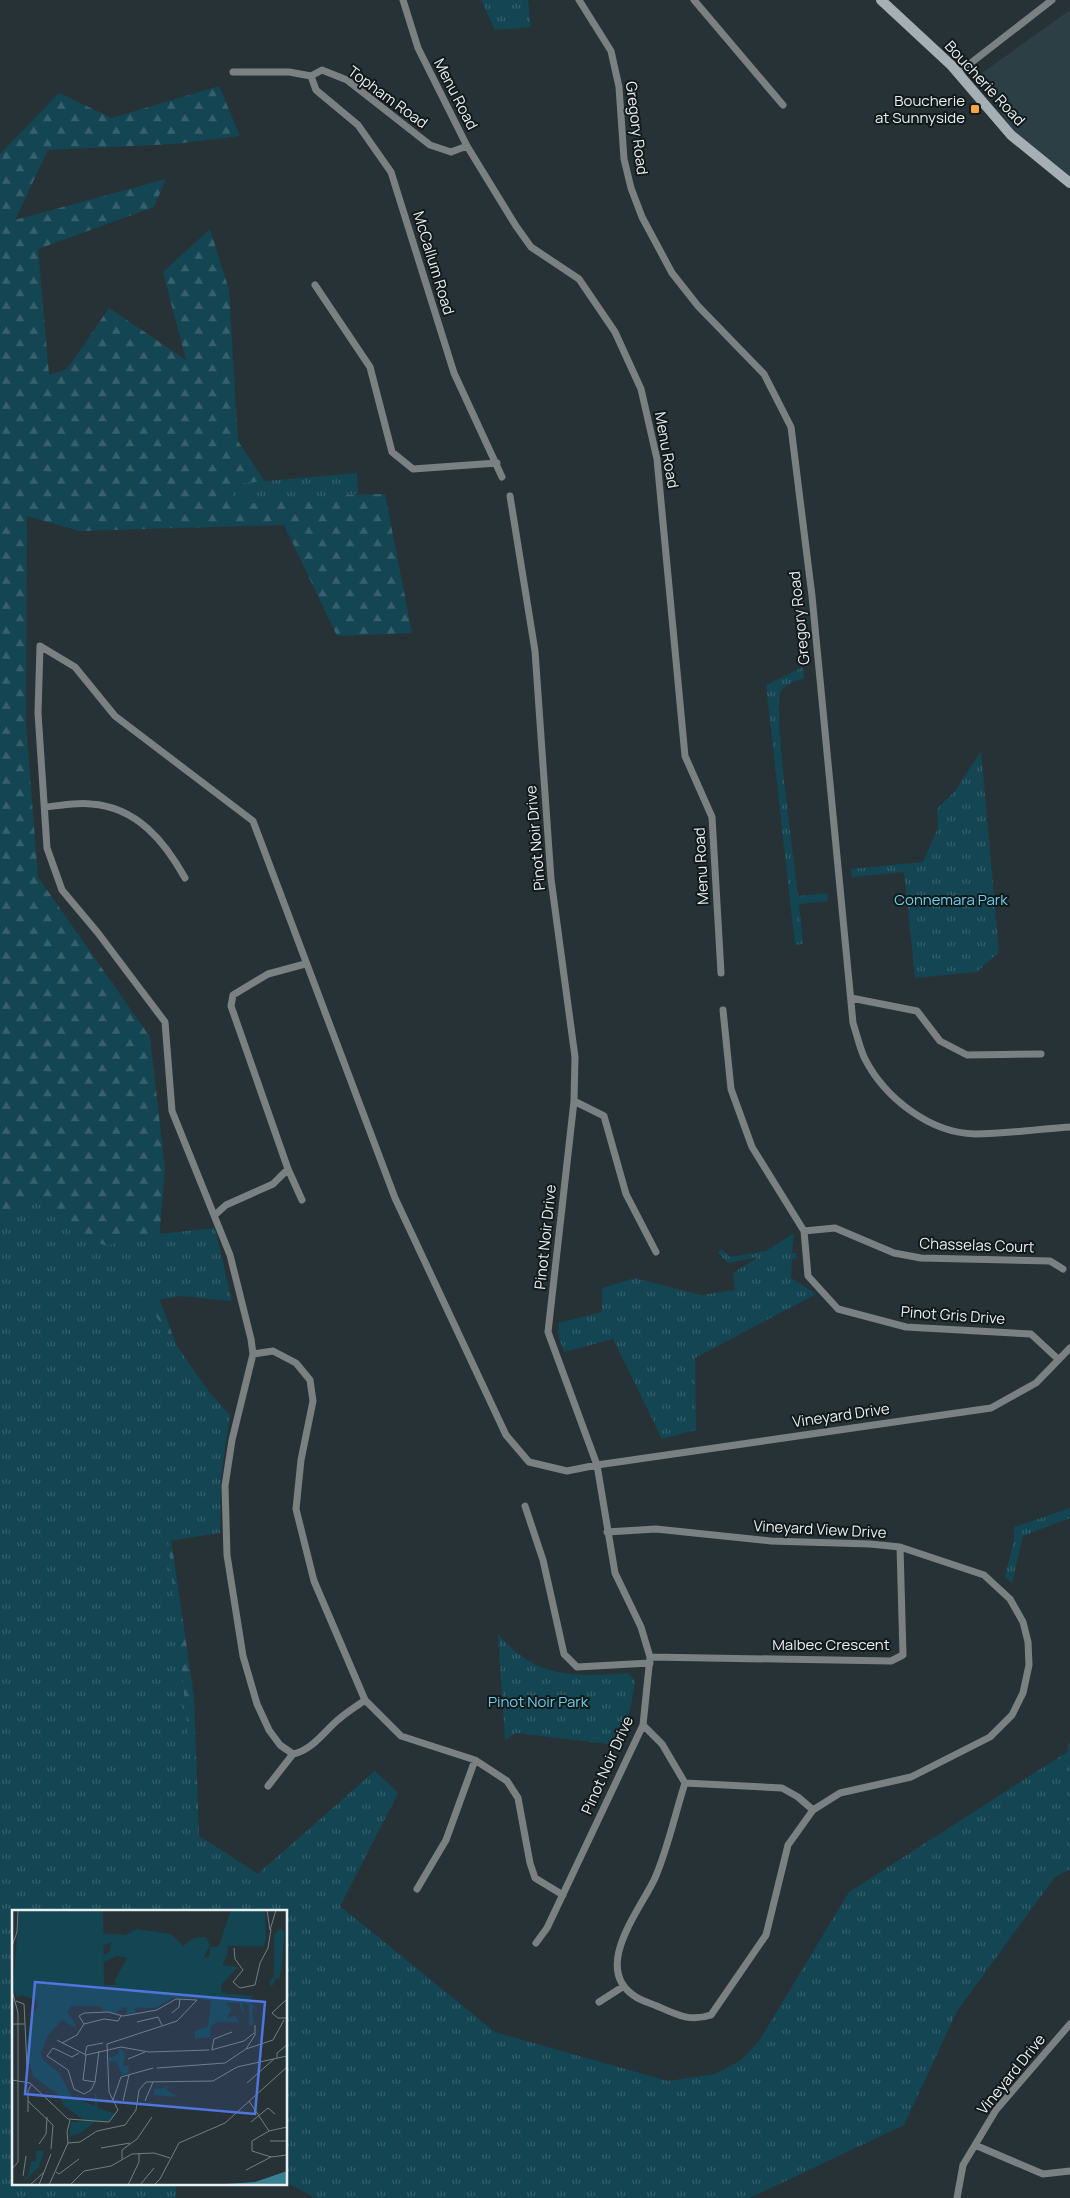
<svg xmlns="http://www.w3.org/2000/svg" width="1070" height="2198" viewBox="0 0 1070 2198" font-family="Manrope,sans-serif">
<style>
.built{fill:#2b3f45}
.forest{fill:url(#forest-firs)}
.park{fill:url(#park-tufts)}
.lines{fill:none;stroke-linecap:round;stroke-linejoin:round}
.street{stroke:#7b8183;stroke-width:7}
.secondary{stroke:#a6afb3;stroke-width:10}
.poi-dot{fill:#f2a542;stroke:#13191a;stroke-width:2}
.labels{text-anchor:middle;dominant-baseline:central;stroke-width:4;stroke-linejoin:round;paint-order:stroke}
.street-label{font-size:15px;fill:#e8f0f2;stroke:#13191a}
.poi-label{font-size:15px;fill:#e8f0f2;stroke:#13191a;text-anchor:end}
.park-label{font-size:15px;fill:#67d0ee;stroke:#13191a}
.inset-road{fill:none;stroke:#747e81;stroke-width:1}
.view{fill:#5076de;fill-opacity:0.15;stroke:#5076de;stroke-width:2.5}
.inset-edge{fill:none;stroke:#e8f0f2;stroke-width:2.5}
</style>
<defs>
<pattern id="forest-firs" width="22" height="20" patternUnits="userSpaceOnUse" patternTransform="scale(1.25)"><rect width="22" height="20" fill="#144552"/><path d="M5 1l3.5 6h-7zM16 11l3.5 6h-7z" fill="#36606b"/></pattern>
<pattern id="park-tufts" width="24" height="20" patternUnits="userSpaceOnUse" patternTransform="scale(1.25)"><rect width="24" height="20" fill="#144552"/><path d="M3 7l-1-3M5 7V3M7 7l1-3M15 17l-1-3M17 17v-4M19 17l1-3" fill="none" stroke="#36606b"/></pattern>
</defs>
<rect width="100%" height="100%" fill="#263236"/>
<path class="built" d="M1070 10V178L1011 128 979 75Z"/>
<path class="forest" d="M219 86 240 136 175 144 48 150 15 220 166 179 154 207 38 249 49 375 67 369 109 308 186 360 163 272 210 229 229 290 238 441 274 496 385 494 412 633 337 636 284 525 79 531 27 516 26 725 38 877 150 1037 165 1169 155 1287 180 1355 158 1449 194 1697 199 1836 258 1874 375 1771 398 1793 340 1906 286 1912H69L0 1390V154L59 93 112 118Z"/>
<path class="park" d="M481 0H528L531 27 495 30Z
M357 473 358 494 232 505V484Z
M803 667 804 678C797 681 785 684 781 691 772 706 795 867 798 896L827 893 828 901 799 904 803 944 795 945 766 685Z
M981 751 999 952 977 972 915 978 904 872 852 877 851 869 923 862 938 828 937 809 955 791Z
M37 1198 74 1234 107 1246 139 1236 215 1228 232 1301 180 1296 146 1302 210 1393 230 1415 221 1477 220 1533 168 1541 199 1836 258 1874 375 1771 398 1793 340 1906 495 2032 668 2081 715 2074 740 2061 759 2041 849 1892 1067 1752 1070 1739V1869L1055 1877 957 2011 904 2125 750 2198H315L286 2182V1912H14V2184H176V2198H0V1229Z
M794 1233 792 1253H796L797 1258 792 1259 791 1278 816 1294 695 1358 696 1430 662 1439 613 1339 564 1352 559 1338 558 1323 602 1312V1288L635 1278 701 1295 735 1290 733 1273 758 1257 728 1263 718 1253 721 1249 730 1257 766 1251Z
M1070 1508V1518L1023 1536 1012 1583 1005 1577 1014 1540V1527Z
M498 1634C536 1679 574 1677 628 1673L635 1680C632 1704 628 1723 616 1745L516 1733 505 1740Z"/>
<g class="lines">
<path class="street" d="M403 0 418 48 467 146 516 226 531 247 579 279 615 332 641 389 657 459 685 756 712 817 721 973
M579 0 611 51 619 87 624 159 631 188 642 217 672 273 698 306 764 374 791 427 812 596 853 1023C857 1035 860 1049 865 1059 885 1098 930 1133 975 1134 1006 1134 1038 1129 1070 1127
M694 0 783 105
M233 72H289L311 76 322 70 347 80 430 145 451 152 467 146
M958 73 1052 0
M311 76 316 90 358 125 391 172 454 373 502 477
M315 285 370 367 392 452 413 469 497 463
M510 496 535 651 551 879 575 1057 574 1101 548 1332 597 1465 615 1573 641 1627 650 1657 643 1725 547 1928 536 1943
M45 807C60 806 76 802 91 804 137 807 165 842 185 878
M851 998 917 1011 940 1041 967 1055 1041 1054
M723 1010 731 1089 752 1147 804 1231 808 1276 838 1309 906 1327 1031 1334 1058 1359
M574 1101 604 1116 626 1194 656 1252
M302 1200 288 1169 231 1006 233 995 268 974 305 964
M215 1215 226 1205 273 1184 288 1169
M804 1231 835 1228 894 1253 921 1258 1050 1261 1063 1269
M253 1354 273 1351 296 1363 310 1380 313 1401 301 1460 296 1509 314 1581 365 1700
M525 1506 543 1560 564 1654 577 1667 650 1663
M607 1532 656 1529 771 1541 870 1544 900 1547 984 1575 1010 1599 1023 1622 1028 1642 1029 1665 1023 1693 1012 1715 990 1737 911 1777 840 1793 813 1810 788 1845 766 1935 711 2015C690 2022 677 2015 657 2006 650 2003 642 2001 636 1997 590 1969 641 1909 655 1878 668 1848 675 1814 685 1783L662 1744 643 1725
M650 1657 891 1661 903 1655 900 1547
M685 1783 782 1788 798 1797 813 1810
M268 1786 293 1754
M417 1889 446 1840 475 1760
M563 1895 535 1878 530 1863 518 1798 507 1781 475 1760 401 1736 365 1700C357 1706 347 1712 339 1719 325 1730 313 1750 293 1754L280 1745 269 1730 257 1704 243 1656 227 1555 225 1486 232 1440 253 1354 251 1339 230 1255 172 1111 165 1022 98 933 62 890 47 848 38 713 40 646 75 667 115 716 253 821 395 1198 506 1435 529 1462 567 1471 597 1465 991 1408 1036 1383 1070 1348
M599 2002 624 1986
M975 2145 1043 2174 1070 2171
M957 2198 963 2165 996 2110 1070 2024"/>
<path class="secondary" d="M881 0 951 65 1011 135 1070 183"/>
</g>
<rect class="poi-dot" x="970" y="104" width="10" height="10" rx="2.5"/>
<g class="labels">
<g class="street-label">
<text transform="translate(985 83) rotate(47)">Boucherie Road</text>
<text transform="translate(456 94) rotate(63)">Menu Road</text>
<text transform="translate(388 97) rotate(36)">Topham Road</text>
<text transform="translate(637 128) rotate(83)">Gregory Road</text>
<text transform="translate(434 263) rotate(73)">McCallum Road</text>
<text transform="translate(667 450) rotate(80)">Menu Road</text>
<text transform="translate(799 618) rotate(-96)">Gregory Road</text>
<text transform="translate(535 838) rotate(-95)">Pinot Noir Drive</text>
<text transform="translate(701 866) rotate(-93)">Menu Road</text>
<text transform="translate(545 1237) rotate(-84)">Pinot Noir Drive</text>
<text transform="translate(977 1245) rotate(2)">Chasselas Court</text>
<text transform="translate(953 1315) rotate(4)">Pinot Gris Drive</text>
<text transform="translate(841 1415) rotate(-8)">Vineyard Drive</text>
<text transform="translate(820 1529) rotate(3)">Vineyard View Drive</text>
<text x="831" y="1644">Malbec Crescent</text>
<text transform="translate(607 1765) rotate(-66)">Pinot Noir Drive</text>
<text transform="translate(1011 2074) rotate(-51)">Vineyard Drive</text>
</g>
<g class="poi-label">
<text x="965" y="100">Boucherie<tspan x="965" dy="17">at Sunnyside</tspan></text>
</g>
<g class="park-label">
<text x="951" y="899">Connemara Park</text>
<text x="538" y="1701">Pinot Noir Park</text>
</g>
</g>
<g transform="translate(12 1910)">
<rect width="275" height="275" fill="#263236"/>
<path d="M219 0H253L254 29 252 36H216L215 45 202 72 197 75 202 76 201 86 208 78 210 83 242 86 237 90 243 97 240 102 242 114 237 116V95L230 92 233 107 227 93H214L220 100 214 108 223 106 227 112H205L199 116 198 127 183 129V121L196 116 199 90 177 88H161L143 98 59 96 55 102 64 115 62 117 51 110 45 82 108 80 102 71 115 48 105 46 87 54V49L98 41 99 32 89 37 85 23 113 25 125 19 159 24 171 36 182 28 194 27 198 35 191 49 205 41ZM268 18 273 23 269 60 267 69 264 68 260 77 257 72 262 66V25Z" fill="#144552"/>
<path d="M7 0H91L92 75H124L127 85 122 91 123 103 115 104V95L103 103 91 101 90 95 59 96 55 102 64 115 62 117 50 110 36 125 29 143 31 150 47 163 60 187 83 196V185L78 183 84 184 86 198 104 204 97 211 72 210 52 196 47 185 22 167 15 146V133L19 106 26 96 24 90 9 85 5 87 1 79ZM198 37H214L211 55 226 57 209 75 210 84 198 83ZM107 138 113 143 111 156H116L117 163 110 165 105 152 97 151 96 148 107 144ZM154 173 155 180 166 187 142 185V179L153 178ZM84 211 67 224 57 226 59 212ZM24 241H32L27 257 8 275 16 265 19 252 24 251Z" fill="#144552"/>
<path d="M275 261V275H199L243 272Z" fill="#397f92"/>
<path class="inset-road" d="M255 0 258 20 264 0M0 36 5 22 6 0M222 38 223 49 231 60 221 72 228 78 243 75 248 53 256 38 259 19M0 80 6 103V252L0 259M275 89 260 103 266 108H275M4 91 12 94 13 114M160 103 167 97 168 89M125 112 146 107 150 115M0 114H13L15 158M72 114 92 109 106 111 109 106M45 130 74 145 109 137 137 142 197 140M200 139 202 129 220 122M234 139 243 125V115M199 140 232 131 242 123M67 143 60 147 41 138 35 146 56 160 62 179 72 184 79 180 83 172 87 141M73 144 75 136 91 133M74 145 71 170 83 172M265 148V143L275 135M116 149 133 142M145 158 213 153 234 139 261 130 272 110M0 170 18 173 56 209 97 212 106 200 97 182 95 134 165 111 185 90 164 89 145 100 111 106 96 102 72 103 67 106 72 114 65 125 50 133M235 173 262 149M101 190 109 167 141 158M16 191 41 215 39 239M111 191 117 165M133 191 141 172M237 191 257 221 240 231V241L259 247 275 245M16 202V181L19 175M239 212 256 198 263 204M257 221 275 217M258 231H275M56 233 68 232 85 221 113 215 124 200 127 180 134 172 201 171 225 157 275 146M27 234 34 224 35 207M89 238 118 233M110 249V240L125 229 140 207M234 260 259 247M44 262 47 264 67 249M11 266 14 246M18 275 31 263M27 275 39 244M37 275 56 233 55 222 58 210M58 275 72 261 99 256 120 244 142 243 158 248M116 275 127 252V243M128 275 142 258M142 275 148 269 167 233 213 213 275 157"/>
<path class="view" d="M23 72 253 92 243 204 13 184Z"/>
<rect width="275" height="275" class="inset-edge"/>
</g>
</svg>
